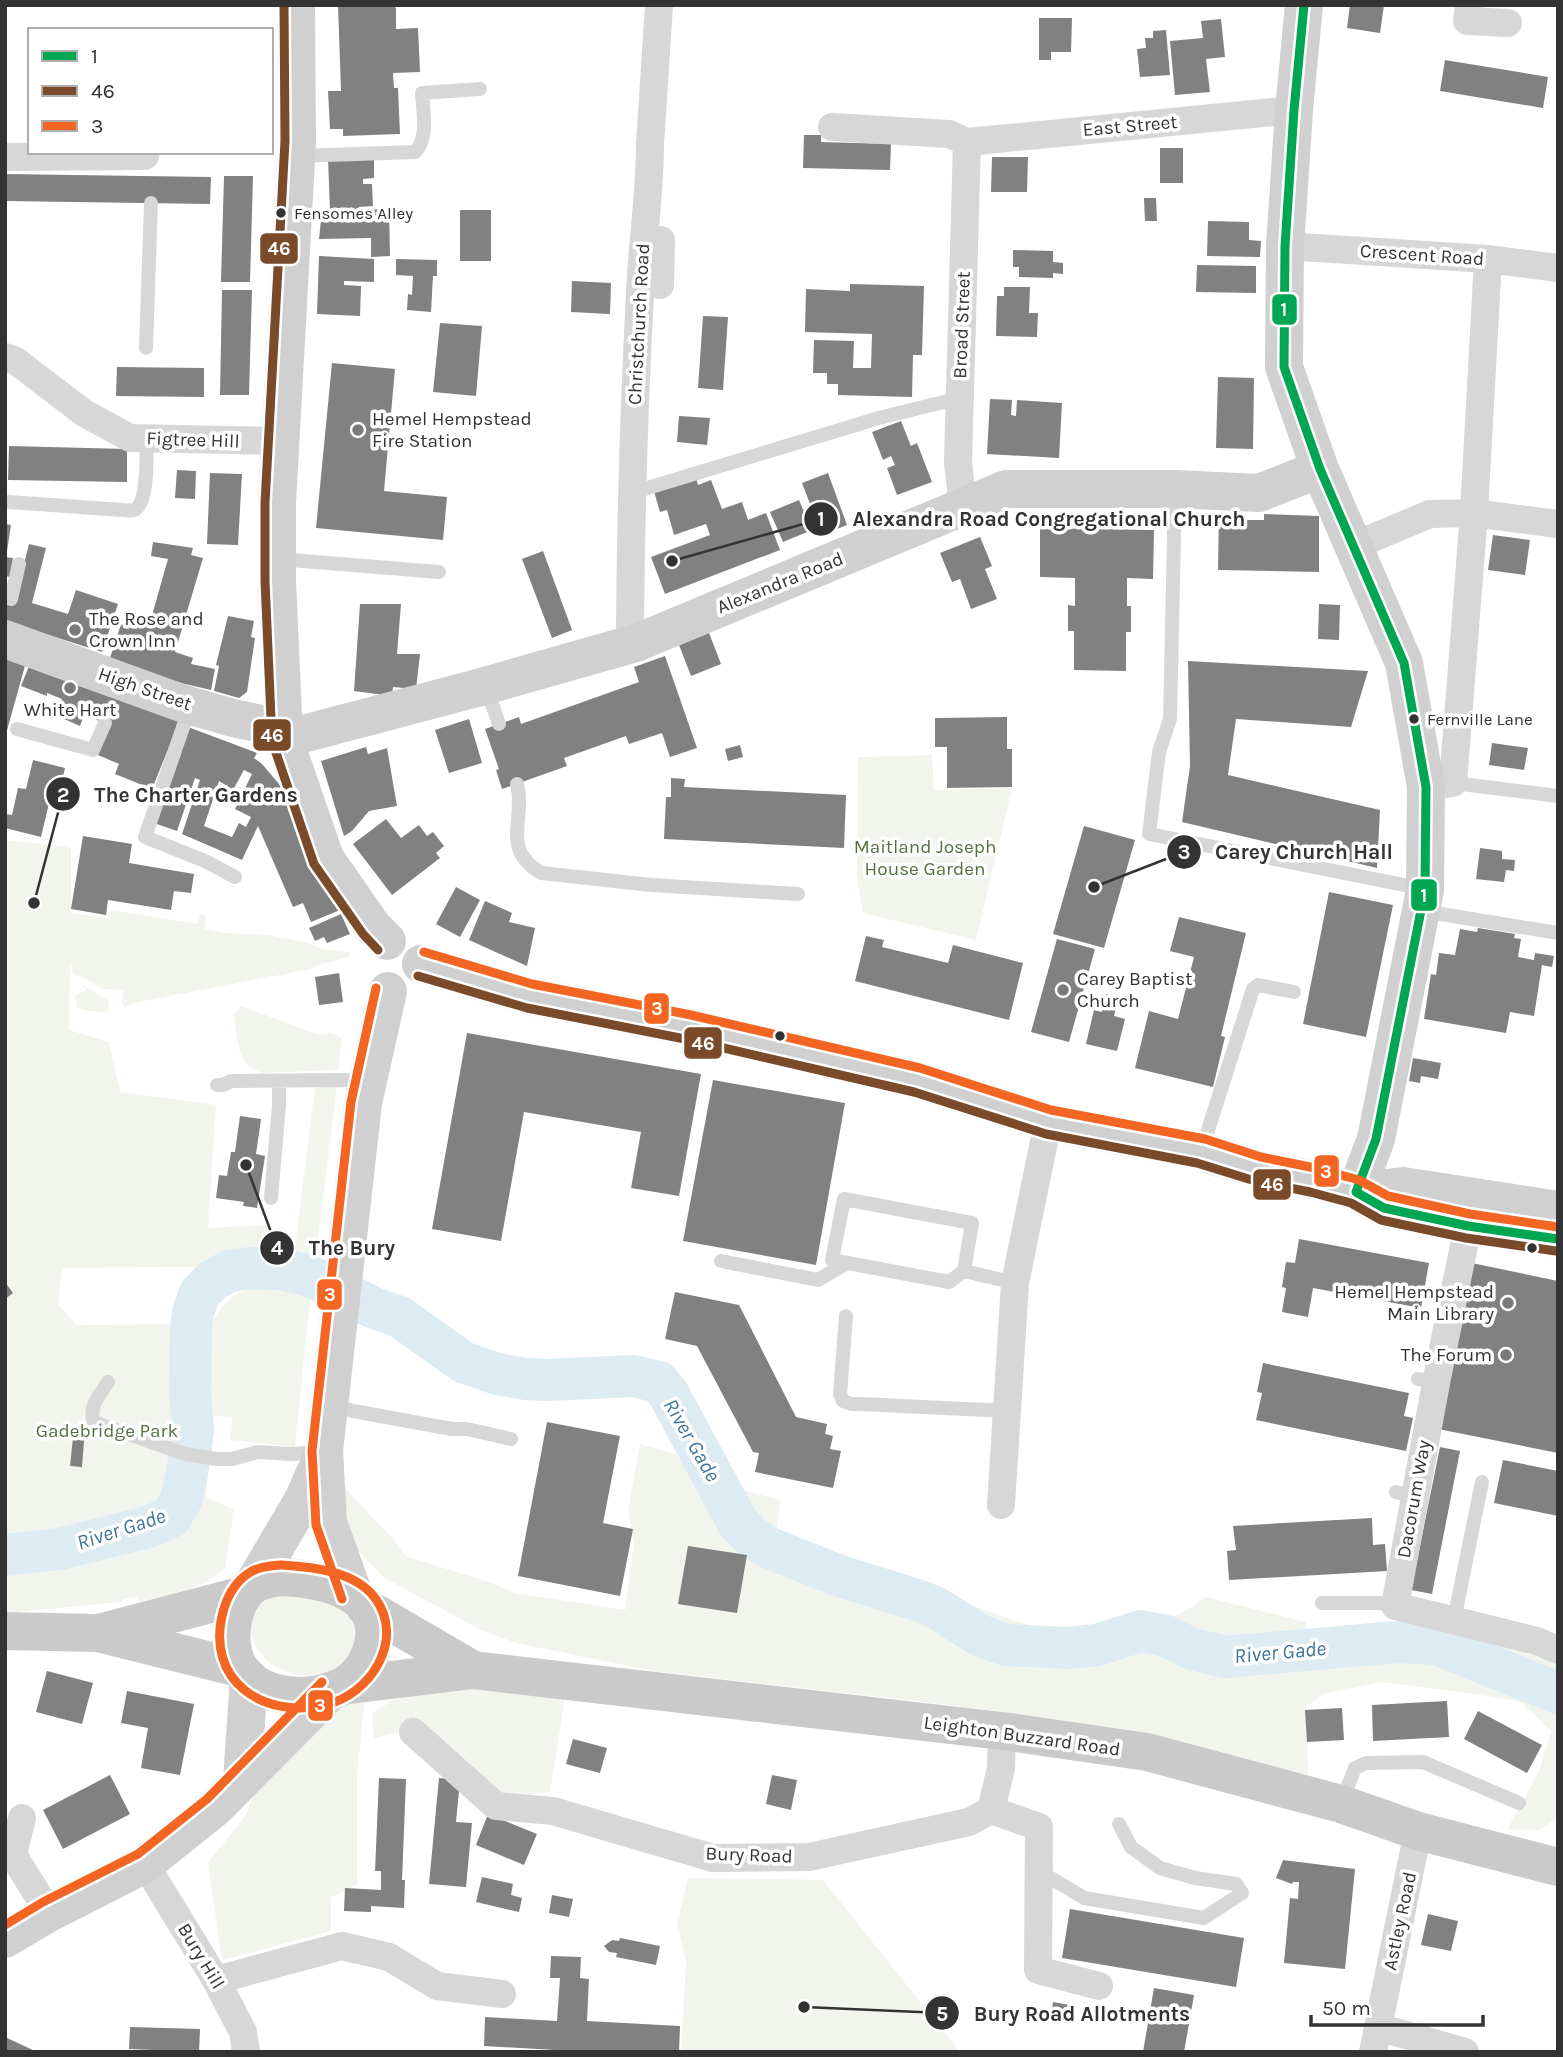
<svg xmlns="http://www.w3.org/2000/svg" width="1563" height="2057" viewBox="0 0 1563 2057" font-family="Karla,sans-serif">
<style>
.green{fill:#f1f5ed}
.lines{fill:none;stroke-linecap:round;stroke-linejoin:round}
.river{stroke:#ddebf3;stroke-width:42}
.building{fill:#818181;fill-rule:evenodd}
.lane{stroke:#d7d7d7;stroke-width:14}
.street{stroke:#d7d7d7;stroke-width:28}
.secondary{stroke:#d0d0d0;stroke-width:38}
.primary{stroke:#cacaca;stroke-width:38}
.bus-1-casing{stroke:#fff;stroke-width:14}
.bus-2-casing{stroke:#fff;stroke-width:14}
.bus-3-casing{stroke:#fff;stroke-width:14}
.bus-1{stroke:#00a651;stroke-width:9}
.bus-2{stroke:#7a4b2a;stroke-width:9}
.bus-3{stroke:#f26522;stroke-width:9}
.bus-dot{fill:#333;stroke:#fff;stroke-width:2.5}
.poi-dot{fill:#7a7a7a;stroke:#fff;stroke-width:2.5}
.labels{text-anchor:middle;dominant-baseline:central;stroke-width:7;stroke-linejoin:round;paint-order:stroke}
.bus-label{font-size:17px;fill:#333;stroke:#fff;text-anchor:start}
.street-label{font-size:19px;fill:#333;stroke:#fff}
.poi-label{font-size:19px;fill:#333;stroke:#fff;text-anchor:start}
.park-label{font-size:19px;fill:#56703f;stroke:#fff}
.water-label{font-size:21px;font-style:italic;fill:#3f7597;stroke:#fff}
.leader{fill:none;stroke:#333;stroke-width:2.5}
.callout-dot{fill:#333;stroke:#fff;stroke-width:2.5}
.mark-label{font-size:21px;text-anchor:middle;font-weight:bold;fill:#fff}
.callout-label{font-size:21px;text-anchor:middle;font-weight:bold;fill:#333;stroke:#fff;stroke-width:7;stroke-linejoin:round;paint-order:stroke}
.line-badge{stroke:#fff;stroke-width:2.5}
.badge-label{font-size:19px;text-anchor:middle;font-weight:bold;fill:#fff}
</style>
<rect width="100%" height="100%" fill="#fff"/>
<path class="green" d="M932 755 934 790 1012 788 976 940 863 913 857 879 858 799 857 757Z
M5 840 71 847V913L108 918 110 910 198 924 200 914 206 915 205 929 226 933 267 935 306 942 323 949 349 952 350 957 321 964 311 969 133 1003 124 1008 122 1001 124 990 102 989 88 980 73 974 70 960 69 1030 109 1042 120 1092 216 1105 208 1228 267 1225 271 1266 62 1268 58 1305 77 1325 175 1324 209 1330C217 1308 236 1288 261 1286 278 1285 295 1291 311 1290L295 1447 230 1440 232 1417 213 1415 210 1417 206 1497 234 1510 225 1568C200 1590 178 1593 147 1601H139V1596L122 1599V1602L5 1613Z
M81 984 109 1001 108 1012 89 1011 77 1008 75 996 87 990Z
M241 1006 319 1035 331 1033 342 1038 338 1070 263 1073C236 1066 237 1037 234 1014Z
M337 1086 314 1272 292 1270 315 1088Z
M640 1444 676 1454 691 1476 780 1500 776 1537 1054 1634 1135 1636 1192 1607 1206 1597 1306 1622V1628L1325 1634H1397L1408 1623 1558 1656V1817L1539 1830H1507L1539 1772 1551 1731 1521 1702 1475 1694 1382 1682 1323 1694 1307 1706 1308 1782 1137 1737 1061 1720 941 1704 653 1671 516 1643 479 1629 385 1578 351 1544 337 1496 345 1488 392 1538 405 1556 492 1583 514 1593 625 1610 634 1543 628 1511Z
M277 1591 342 1604C346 1610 350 1617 353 1623 355 1629 355 1638 354 1644 342 1695 253 1679 252 1630 252 1612 263 1600 277 1591Z
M433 1685 565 1698 550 1792 498 1798 417 1728 374 1738 372 1714 403 1693Z
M365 1696 357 1776V1885L331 1897V1931L222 1960 208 1863 246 1815 258 1783 349 1698Z
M688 1878 823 1880 960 2052H681L686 1962 677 1923Z"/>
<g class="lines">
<path class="river" d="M5 1555 59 1549 148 1527 171 1517 181 1500 187 1474 193 1431 190 1393 191 1329 193 1312 200 1293 213 1280 229 1271 250 1268 280 1269 308 1275 374 1308 400 1317 463 1362 497 1374 526 1379 547 1380 633 1376 659 1382 668 1393 738 1523 752 1537 767 1547 840 1576 917 1600 935 1607 979 1635 1006 1645 1068 1648 1097 1645 1141 1631 1166 1636 1192 1649 1226 1657 1396 1642 1436 1644 1558 1693"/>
</g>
<path class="building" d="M338 5H392L396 8V29L418 28 420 72 393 73 394 88H398L400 134 343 136V129H330L328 91H341Z
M1350 5H1384L1380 33 1347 28Z
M1039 18H1072L1071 52H1051V60H1039Z
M1221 19 1225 57 1206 59 1210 92 1175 95 1170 41 1203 38 1201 21Z
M1166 30 1170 75 1140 77 1137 49 1146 48 1145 38H1153V31Z
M1445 60 1548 77 1543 108 1440 91Z
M804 135H821V142L891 144 890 170 803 168Z
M1160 148H1183V183H1160Z
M374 157V178L363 179V184H372L373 206 359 207V210L389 209 390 256 371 257V238L319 239 322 211H330L328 158Z
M992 157H1028L1027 192H991Z
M5 174 211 177 210 204 5 201Z
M224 176H253L250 282H221Z
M1144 198H1156L1157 221H1145Z
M460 210H491V261H460Z
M1208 221 1249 222V240L1261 241 1260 257 1207 256Z
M1013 250 1053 251V262L1063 263V274L1053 273V278L1019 277V267H1013Z
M319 256 374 259V282L344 281V285L361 286 360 316 317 314Z
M396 259 437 260V276H433L431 312 407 310 408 294 412 295 413 276 396 275Z
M1197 265 1256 266V293L1196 292Z
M572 281 611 283 610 314 571 312Z
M850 284 924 286 922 355H913L912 397 838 395V384H827V373H813L814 340 854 341 853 368H871L872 334 805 332 806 289 850 291Z
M1004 287H1030L1029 313H1038L1037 337 996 336 997 296H1004Z
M222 290H252L249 395H220Z
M703 316 728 317 723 390 698 388Z
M440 323 482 326 476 396 433 392Z
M332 363 395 369 384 491 447 497 443 540 316 528Z
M117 367 204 368V397L116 396Z
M1218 377 1254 378 1253 449 1216 448Z
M990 399 1012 400 1011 415 1016 416 1017 400 1062 403 1059 458 987 454Z
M679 416 710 418 707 445 677 442Z
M901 421 911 446 917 443 932 482 897 495 887 468 895 465 891 456 883 460 872 432Z
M9 446 127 449V482L8 480Z
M177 470 196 471 195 499 175 498Z
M210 473 242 474 238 545 207 544Z
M828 473 847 525 822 535 802 483Z
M695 474 698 485 711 480 722 509 742 502 748 520 766 513 780 550 665 594 651 557 710 535 706 524 674 535 667 510 660 512 653 488Z
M799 500 812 530 783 542 770 512Z
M1219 513 1246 514V520H1264V514L1319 516V572L1218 570Z
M5 524 11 525 7 551H5Z
M1040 528 1154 530 1153 579 1127 578V606H1131V632H1126V671L1074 670V631H1068V605L1075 606V578L1040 577Z
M1493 535 1530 540 1525 575 1488 570Z
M980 537 992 566 985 569 997 599 971 609 960 579 952 582 940 553Z
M153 542 193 548 191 555 203 558 175 652 193 658 191 664 215 669 211 690 185 684 109 661 121 624 137 629 138 623 149 626 168 559 151 556Z
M29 544 46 548 32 603 68 614 76 590 118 604 102 652 5 621V597L15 600Z
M543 551 572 630 552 638 522 559Z
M5 557 13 558 10 577 5 576Z
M360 604H401L397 654H420L416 689 393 687 392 696 354 691Z
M1319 604 1340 605 1339 640 1318 639Z
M228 616 254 621 251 637 255 638 247 692 239 698 214 691 219 666 216 665Z
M709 633 721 664 691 676 679 645Z
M5 649 28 655 6 734H5Z
M33 656 180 720 152 789 115 774 119 764 98 755 110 725 84 715 80 726 55 715 62 699 47 693V696L21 686Z
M665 656 697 748 670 757 662 733 629 744 626 736 564 758 567 766 502 789 496 770 499 769 485 729 519 717 521 724 639 682 634 667Z
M1188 661 1368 671 1351 727 1236 719 1228 775 1380 810 1377 868 1182 822 1190 766Z
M1007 717V749H1012V787L947 788V747H935V718Z
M469 719 482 763 449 773 435 730Z
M188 727 257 753 254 758 262 764 279 784 298 817 340 910 311 922 303 903 293 907 258 826 242 860 182 834 200 780 195 778 177 831 154 823ZM244 770 252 774 235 809 251 817 246 827 239 823 232 837 204 826 219 781 233 790Z
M1492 743 1528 748 1524 770 1489 765Z
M740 745 743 757 728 761 725 749Z
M366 747 368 754 387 748 397 806 369 811 352 831 344 836 321 761Z
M33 760 65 768 58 797 51 795 41 837 5 828V814L12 815 18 788 26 789Z
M671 778 685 779 684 787 846 795 844 848 664 839 666 797H671Z
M386 819 401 838 419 825 427 836 433 832 444 846 436 853 440 858 392 895 353 844Z
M1084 826 1135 840 1104 948 1053 934Z
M83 836 132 844 129 863 194 874 191 893 174 891 171 910 108 900 106 915 71 909Z
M1480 848 1502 851V859L1515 860 1514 871 1506 870 1504 882 1476 879Z
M456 887 480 900 460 937 436 924Z
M1329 892 1393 905 1366 1037 1303 1024Z
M485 901 512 913 509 922 535 928 527 966 469 940Z
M341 914 350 934 327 943 324 937 315 941 309 928Z
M1179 917 1246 933 1221 1036 1225 1037 1213 1087 1135 1068 1149 1011 1178 1019 1194 957 1170 951Z
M1478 928 1515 934 1514 938 1521 939 1518 957 1534 960 1535 953 1554 956 1552 967 1542 965 1534 1016 1510 1012 1506 1033 1424 1019 1431 974 1436 975 1439 953 1455 955 1460 929 1477 932Z
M866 936 884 940 882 947 948 963 953 945 1023 963 1009 1020 855 981Z
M1057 939 1095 949 1069 1042 1031 1032Z
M339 973 343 1002 319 1005 315 977Z
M1106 994 1119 997 1114 1016 1125 1019 1117 1051 1086 1044 1094 1010 1102 1012Z
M467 1033 701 1074 679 1196 631 1188 641 1132 524 1112 501 1241 432 1229Z
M1413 1058 1441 1063 1438 1079 1421 1076 1420 1083 1409 1081Z
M713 1080 845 1103 816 1265 683 1241Z
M240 1116 261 1119 256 1154 265 1156 257 1208 243 1206 244 1202 216 1198 219 1175 227 1176 231 1152H235Z
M1299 1239 1429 1263 1421 1308 1313 1288 1308 1317 1282 1312 1286 1288 1282 1287 1286 1262 1295 1263Z
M1472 1263 1558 1281V1453L1438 1429Z
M5 1282 13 1293 5 1299Z
M675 1292 739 1305 796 1417 827 1424 825 1434 833 1436 830 1449 841 1451 833 1488 755 1472 759 1453 753 1452 697 1346 665 1339Z
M1263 1363 1409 1393 1404 1416 1413 1418 1406 1451 1256 1420 1262 1393 1257 1392Z
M547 1422 620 1436 603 1523 633 1529 620 1596 518 1576Z
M74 1428 85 1429 82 1467 70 1466Z
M1440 1447 1460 1451 1432 1594 1411 1590Z
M1503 1460 1558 1471V1516L1494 1503Z
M1372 1518 1373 1545 1385 1544 1387 1571 1229 1580 1227 1551 1236 1550 1233 1526Z
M688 1546 747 1555 737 1613 678 1604Z
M47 1671 93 1683 82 1724 36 1712Z
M127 1691 194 1704 180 1775 141 1768 148 1728 121 1723Z
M1447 1701 1449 1737 1373 1741 1372 1705Z
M1342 1708 1344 1740 1307 1742 1305 1710Z
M1478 1711 1542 1745 1527 1773 1464 1739Z
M573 1739 607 1748 600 1773 566 1764Z
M110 1775 130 1814 63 1849 43 1810Z
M772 1775 797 1780 791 1810 766 1804Z
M379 1778 406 1779 402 1880H405L404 1908 371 1906V1912L344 1911 345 1888 381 1890V1871H375Z
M439 1778 460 1780 456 1822 472 1823 466 1887 429 1884Z
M488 1814 537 1834 524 1865 476 1845Z
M1283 1860 1355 1869 1345 1969 1284 1963 1290 1898 1298 1899 1299 1882H1293L1292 1884 1276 1878Z
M482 1877 513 1884 511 1895 522 1898 519 1912 476 1902Z
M552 1895 573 1899 569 1917 549 1913Z
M1070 1909 1244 1938 1236 1987 1062 1958Z
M1428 1914 1458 1921 1451 1951 1421 1945Z
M620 1938 660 1946 656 1965 616 1957 617 1953 609 1952 604 1946 612 1940 619 1941Z
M551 1956 581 1957 580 1978 589 1979 587 2021 680 2026 679 2052H589L484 2046 485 2017 557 2021 560 1978H550Z
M1154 1988 1194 1995 1184 2052H1143Z
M1053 2002 1075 2006 1073 2018 1051 2014Z
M130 2027 200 2029 199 2052 129 2049Z
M5 2037 37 2052H5Z"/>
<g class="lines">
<path class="lane" d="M298 156 415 152C429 138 423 112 422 93L480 89
M146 348 151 203
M1175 490 1170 719 1159 752 1149 834 1424 889
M631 493 879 418 960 398
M9 502 122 510C126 510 130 511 134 510 149 504 146 454 147 438
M278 559 439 572
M11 599 19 564
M486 687 499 724
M190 707 145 837 205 861 235 877
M17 729 93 750 105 723
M1453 783 1558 796
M517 784C526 820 500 848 541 873L651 885 798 894
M1422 911 1558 933
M217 1085H223L231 1081 343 1080 368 1082
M1202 1149 1253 989 1258 985 1294 992
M271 1198 279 1105V1081
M721 1261 818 1280 847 1263
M964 1271 972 1223 844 1199 832 1260 949 1282 964 1271 1015 1283
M846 1316 840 1394 843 1401 851 1404H860L1007 1411
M1418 1379 1436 1383
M108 1382C100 1395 88 1406 94 1422L185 1454 217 1459H232L258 1452 291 1454 321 1452
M331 1404 353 1411 452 1429H467L511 1439
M1396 1492 1414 1497
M1322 1603H1382L1395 1606
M1454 1620 1482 1482
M1341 1803 1355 1768 1366 1763 1423 1762 1519 1803
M1039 1871 1084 1898 1204 1918 1242 1893 1236 1884 1195 1878 1160 1868 1131 1847 1119 1824"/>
<path class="street" d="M1469 5 1467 21 1508 23
M832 127 949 134 967 142 1294 110
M5 157 145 156V152
M1285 246 1488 259 1558 268
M660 285 661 240
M5 357 16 361 84 413 130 438 279 441
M963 508 958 462 967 142
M1353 546 1430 514 1474 513 1558 524
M636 643 630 626C631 515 634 404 640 293 642 244 650 194 650 144L659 5
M1426 787 1453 783 1474 513 1488 259
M1468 1226 1436 1383 1395 1606 1537 1641 1558 1650
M1001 1505 1015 1283 1048 1122
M413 1732 496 1806 553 1811 713 1858 809 1857 969 1822 991 1810 1001 1768 1002 1731
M991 1810 1039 1827 1038 1970 1099 1986
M22 1818 13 1855 49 1913
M145 1864 216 1980 243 2032 246 2052
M216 1980 342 1946 389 1957 437 1986 502 1994
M1378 2027 1465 2052
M1373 2052 1418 1831"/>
<path class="secondary" d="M296 5 297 141 277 503V580L284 739 325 858 373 927 387 941
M1304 5 1294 110 1285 246 1284 367 1320 469 1404 663 1426 787 1425 890 1376 1139 1356 1192
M5 639 184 704 233 718 266 725 284 739 481 687 636 643 1006 489H1175L1259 493 1320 469
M421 964 529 996 688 1027 917 1080 1048 1122 1201 1151 1213 1156 1258 1169 1313 1180 1356 1192 1384 1208 1468 1226 1558 1239
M1379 1189 1403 1186 1558 1210
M253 1585 303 1500 322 1457
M354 1595 328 1522 324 1451 363 1103 388 991
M242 1780 249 1678
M5 1939 49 1913 145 1864 215 1808 331 1691"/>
<path class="primary" d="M281 1577C304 1578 333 1582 353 1595 391 1618 373 1676 336 1689 306 1701 258 1699 239 1667 225 1644 231 1599 255 1584 263 1579 272 1578 281 1577Z
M365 1607 473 1670
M5 1631 98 1633 239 1668
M103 1632 244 1595
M349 1685 473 1670 1002 1731 1147 1752 1341 1804 1418 1831 1558 1867"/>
<defs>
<path id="bus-1" d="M1304 5 1294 110 1285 246 1284 367 1320 469 1404 663 1426 787 1425 890 1376 1139 1356 1192
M1356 1192 1384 1208 1468 1226 1558 1239"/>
<path id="bus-2" d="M284 5 285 141 265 503V581L272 741 314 864 363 934 378 950
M418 976 527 1008 685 1039 914 1092 1046 1134 1197 1163 1255 1181 1310 1192 1351 1203 1381 1220 1466 1238 1556 1251"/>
<path id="bus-3" d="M424 952 532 984 691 1015 920 1068 1051 1110 1205 1139 1261 1157 1315 1168 1359 1180 1388 1196 1470 1214 1558 1227
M280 1565C269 1566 258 1567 249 1573 235 1582 227 1597 223 1612 205 1681 263 1719 325 1705 370 1695 406 1640 375 1598 355 1571 313 1567 282 1565
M342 1599 316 1525 312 1451 351 1102 376 988
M5 1925 43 1902 138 1854 207 1799 322 1682"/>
</defs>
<use href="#bus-1" class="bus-1-casing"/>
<use href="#bus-2" class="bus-2-casing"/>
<use href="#bus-3" class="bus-3-casing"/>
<use href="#bus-1" class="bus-1"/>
<use href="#bus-2" class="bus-2"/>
<use href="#bus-3" class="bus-3"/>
</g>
<g class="bus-dot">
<circle cx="281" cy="213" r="6"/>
<circle cx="1414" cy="719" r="6"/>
<circle cx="780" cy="1036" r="6"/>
<circle cx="1532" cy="1248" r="6"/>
</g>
<g class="poi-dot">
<circle cx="358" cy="430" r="7"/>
<circle cx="75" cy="630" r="7"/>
<circle cx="70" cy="688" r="7"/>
<circle cx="1063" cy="990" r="7"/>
<circle cx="1508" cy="1303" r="7"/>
<circle cx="1506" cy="1355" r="7"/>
</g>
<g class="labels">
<g class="bus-label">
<text x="294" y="213">Fensomes Alley</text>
<text x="1427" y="719">Fernville Lane</text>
</g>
<g class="street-label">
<text transform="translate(1130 126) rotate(-5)">East Street</text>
<text transform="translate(1422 255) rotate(4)">Crescent Road</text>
<text transform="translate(639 324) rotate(-87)">Christchurch Road</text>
<text transform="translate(962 325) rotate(-88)">Broad Street</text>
<text transform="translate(193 440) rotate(2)">Figtree Hill</text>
<text transform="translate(780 583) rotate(-22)">Alexandra Road</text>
<text transform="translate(145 689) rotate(19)">High Street</text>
<text transform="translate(1414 1499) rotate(-80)">Dacorum Way</text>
<text transform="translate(1022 1736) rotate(8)">Leighton Buzzard Road</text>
<text transform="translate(749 1855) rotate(2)">Bury Road</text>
<text transform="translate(1400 1921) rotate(-78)">Astley Road</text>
<text transform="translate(201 1956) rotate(59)">Bury Hill</text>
</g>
<g class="poi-label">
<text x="372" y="419">Hemel Hempstead<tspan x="372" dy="22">Fire Station</tspan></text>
<text x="89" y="619">The Rose and<tspan x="89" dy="22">Crown Inn</tspan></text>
<text x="70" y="710" text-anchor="middle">White Hart</text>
<text x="1077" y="979">Carey Baptist<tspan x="1077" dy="22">Church</tspan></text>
<text x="1494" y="1292" text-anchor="end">Hemel Hempstead<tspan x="1494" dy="22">Main Library</tspan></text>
<text x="1492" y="1355" text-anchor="end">The Forum</text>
</g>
<g class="park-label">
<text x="925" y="847">Maitland Joseph<tspan x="925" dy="22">House Garden</tspan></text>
<text x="107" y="1431">Gadebridge Park</text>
</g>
<g class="water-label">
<text transform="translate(692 1440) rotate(60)">River Gade</text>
<text transform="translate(121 1529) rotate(-18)">River Gade</text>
<text transform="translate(1280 1652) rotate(-5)">River Gade</text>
</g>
</g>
<path class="leader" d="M672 561L821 519M34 903L63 794M1094 887L1184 852M246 1165L277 1248M804 2007L942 2013"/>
<g class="callout-dot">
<circle cx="672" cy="561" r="7"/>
<circle cx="34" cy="903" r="7"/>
<circle cx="1094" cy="887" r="7"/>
<circle cx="246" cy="1165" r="7"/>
<circle cx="804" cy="2007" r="7"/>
<circle cx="821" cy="519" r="18"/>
<circle cx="63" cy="794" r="18"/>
<circle cx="1184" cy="852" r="18"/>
<circle cx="277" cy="1248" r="18"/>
<circle cx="942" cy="2013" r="18"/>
</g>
<g class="mark-label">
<text x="821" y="526">1</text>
<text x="63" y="802">2</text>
<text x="1184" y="859">3</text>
<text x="277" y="1255">4</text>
<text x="942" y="2021">5</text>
</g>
<g class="callout-label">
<text x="1049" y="526">Alexandra Road Congregational Church</text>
<text x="196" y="802">The Charter Gardens</text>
<text x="1304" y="859">Carey Church Hall</text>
<text x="352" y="1255">The Bury</text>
<text x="1082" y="2021">Bury Road Allotments</text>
</g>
<g class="line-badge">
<rect x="259" y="232" width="40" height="33" rx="7" fill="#7a4b2a"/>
<rect x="1271" y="293" width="27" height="33" rx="7" fill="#00a651"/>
<rect x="252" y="718" width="40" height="34" rx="7" fill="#7a4b2a"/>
<rect x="1410" y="878" width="28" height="34" rx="7" fill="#00a651"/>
<rect x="643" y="992" width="27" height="33" rx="7" fill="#f26522"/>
<rect x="683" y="1026" width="40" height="34" rx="7" fill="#7a4b2a"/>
<rect x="1313" y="1154" width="27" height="34" rx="7" fill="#f26522"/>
<rect x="1252" y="1168" width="40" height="33" rx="7" fill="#7a4b2a"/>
<rect x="316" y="1278" width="27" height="33" rx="7" fill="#f26522"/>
<rect x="307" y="1689" width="27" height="33" rx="7" fill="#f26522"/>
</g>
<g class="badge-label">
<text x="279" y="255">46</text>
<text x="1284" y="316">1</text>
<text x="272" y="742">46</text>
<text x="1424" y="902">1</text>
<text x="657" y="1015">3</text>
<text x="703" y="1050">46</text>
<text x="1326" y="1178">3</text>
<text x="1272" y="1191">46</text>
<text x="330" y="1301">3</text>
<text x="320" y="1712">3</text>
</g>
<rect width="1563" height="2057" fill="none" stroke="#333333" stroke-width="14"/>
<rect x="28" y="28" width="245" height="126" fill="#ffffff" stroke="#adadad" stroke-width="2"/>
<rect x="42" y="51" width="35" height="10" fill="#00a651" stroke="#adadad" stroke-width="2"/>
<text x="91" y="63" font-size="21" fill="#333333">1</text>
<rect x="42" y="86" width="35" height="10" fill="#7a4b2a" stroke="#adadad" stroke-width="2"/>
<text x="91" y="98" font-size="21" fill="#333333">46</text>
<rect x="42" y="121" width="35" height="10" fill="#f26522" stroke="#adadad" stroke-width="2"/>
<text x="91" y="133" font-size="21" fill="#333333">3</text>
<path d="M1311 2015v10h172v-10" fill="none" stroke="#333333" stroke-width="3.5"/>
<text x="1322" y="2015" font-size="21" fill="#333333" stroke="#ffffff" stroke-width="5" paint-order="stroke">50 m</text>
</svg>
